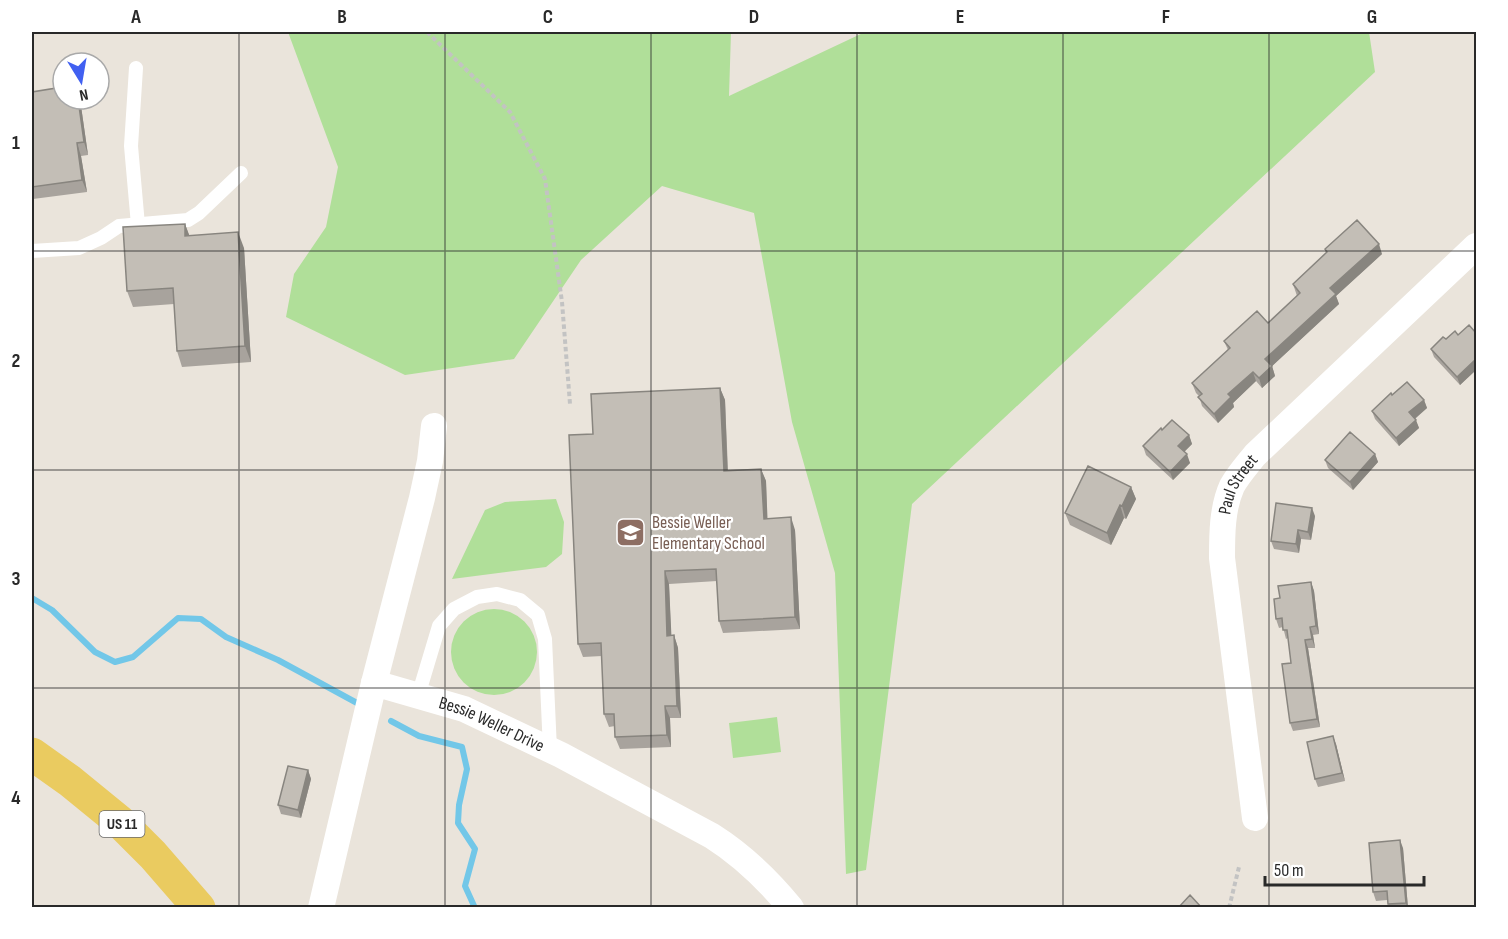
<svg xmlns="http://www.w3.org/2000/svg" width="1508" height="939" viewBox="0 0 1508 939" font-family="'Sofia Sans Condensed',sans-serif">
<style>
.green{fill:#b0df99}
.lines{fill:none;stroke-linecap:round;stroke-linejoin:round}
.stream{stroke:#72c7e8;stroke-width:6}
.path{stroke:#c3c3c3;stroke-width:4;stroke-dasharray:4.5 3;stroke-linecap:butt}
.service{stroke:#fff;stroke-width:14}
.minor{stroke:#fff;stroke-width:26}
.primary{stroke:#eacb60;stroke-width:33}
.wall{fill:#a8a39d}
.shaded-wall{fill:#88857f}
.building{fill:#c3beb6;stroke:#88857f;stroke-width:1.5}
.grid{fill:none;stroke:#292929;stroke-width:1.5;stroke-opacity:0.55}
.labels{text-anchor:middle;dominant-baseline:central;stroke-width:4.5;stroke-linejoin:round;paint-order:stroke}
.shield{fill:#fff;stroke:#696969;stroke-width:1.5}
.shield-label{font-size:16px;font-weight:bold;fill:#292929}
.street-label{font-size:18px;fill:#292929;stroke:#fff}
.education-label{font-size:18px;fill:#785e54;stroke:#fff;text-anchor:start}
.neatline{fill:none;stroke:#292929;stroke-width:2}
.grid-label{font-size:20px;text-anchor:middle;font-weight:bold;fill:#292929}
</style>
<rect width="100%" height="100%" fill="#eae4db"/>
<path class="green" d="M288 32H731L729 96 865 32H1369L1375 72 912 504 866 870 846 874 835 573 792 422 754 213 662 186 581 260 514 359 405 375 286 317 294 274 326 227 338 167Z
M556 499 564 522 562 554 546 567 452 579 485 510 505 502Z
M451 652a43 43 0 1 1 86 0a43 43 0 1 1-86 0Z
M777 717 781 752 733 758 729 723Z"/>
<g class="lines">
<path class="stream" d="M32 598 52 610 95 652 115 662 133 657 178 618 201 619 226 637 278 660 357 703
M391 721 419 736 462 747 467 769 459 805 458 823 475 849 465 886 475 908"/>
<path class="path" d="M427 32 510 112 545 179 562 302 570 404
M1229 908 1239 867"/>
<path class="service" d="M136 68 131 146 138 225
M32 251 79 248 101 238 119 226 188 220 199 213 241 173
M418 696 439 626 454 609 477 597 497 594 520 600 538 615 545 639 550 750"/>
<g class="minor">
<path d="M374 683 422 498 430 461 434 426"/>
<path id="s1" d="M1255 818 1222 558C1222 535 1222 508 1232 486 1238 475 1247 465 1255 455L1476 246"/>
<path id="s2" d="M321 908 374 683 464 709 561 755 712 836C742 855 768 880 791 908"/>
</g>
<path class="primary" d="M32 754 70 781 119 821 153 855 199 908"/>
</g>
<path class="wall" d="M32 92 80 99 88 155 81 156 87 192 33 199 32 194Z
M185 224 189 235 244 248 251 362 182 367 177 351 174 304 133 307 127 291Z
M1325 249 1382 254 1336 296 1339 304 1272 366 1275 376 1262 388 1256 381 1233 403 1234 407 1218 423 1202 406 1199 396 1196 393 1192 383 1228 350 1224 341 1268 323 1297 296 1293 284 1326 253Z
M1476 333V370L1460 385 1434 357 1431 349 1446 339 1458 335Z
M720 388 725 400 728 470 761 469 766 481 767 518 795 530 800 629 723 633 719 621 717 581 669 584 671 635H674L678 648 681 718H670L671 747 620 749 615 737V726L609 727 604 714 602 656 583 657 578 644Z
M1392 395 1424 400 1427 408 1415 419 1419 428 1399 446 1375 419 1372 411Z
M1162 430 1189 435 1192 444 1184 452 1190 463 1173 480 1146 455 1143 446Z
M1375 454 1378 462 1353 490 1328 468 1325 460Z
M1131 487 1136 499 1126 519 1124 518 1111 545 1070 525 1065 513Z
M1315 516 1311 540 1301 539 1299 553 1274 549 1271 541Z
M1311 582 1314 591 1319 634 1313 635 1315 648H1308L1320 727 1293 731 1290 723 1291 663 1288 638 1286 639 1283 627 1279 628 1276 619 1280 598Z
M1336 744 1345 781 1318 787 1315 779Z
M308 770 311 779 301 818 281 814 278 805Z
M1403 848 1408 908H1389L1387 900 1376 901 1373 892Z"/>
<path class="shaded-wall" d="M78 99H80L88 155 84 142Z
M77 143 81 156 87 192 82 180Z
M185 224 191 240 185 236Z
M238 232 244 248 251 362 245 346Z
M1379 244 1382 254 1336 296 1339 304 1269 369 1265 359 1330 288Z
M1476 359V370L1460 385 1457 377Z
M1272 366 1275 376 1262 388 1259 378Z
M1253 372 1256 381 1233 403 1234 407 1218 423 1214 414 1228 394Z
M720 388 725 400 728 483 724 471Z
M1424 400 1427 408 1412 421 1409 412Z
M1416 420 1419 428 1399 446 1396 438Z
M1189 435 1192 444 1181 455 1178 446Z
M1187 454 1190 463 1173 480 1170 472Z
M1375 454 1378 462 1353 490 1350 482Z
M761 469 766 481 768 531 764 519Z
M1131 487 1136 499 1126 519 1122 506Z
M1120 505 1124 518 1111 545 1107 533Z
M1312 508 1315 516 1311 540 1308 532Z
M791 517 795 530 800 629 795 617Z
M1298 530 1301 539 1299 553 1296 544Z
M665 571 669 584 672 648 667 636Z
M1311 582 1314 591 1319 634 1316 626Z
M1310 627 1313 635 1315 648 1312 639Z
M674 635 678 648 681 718 677 706Z
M1305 640 1308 648 1320 727 1317 719Z
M665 706 670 718 671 747 667 735Z
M1333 736 1336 744 1345 781 1342 773Z
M308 770 311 779 301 818 298 810Z
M1400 840 1403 848 1408 908H1407L1406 903Z"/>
<path class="building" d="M63 87V99H78L84 142 77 143 82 180 32 187V92Z
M1357 220 1379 244 1330 288 1336 294 1265 359 1272 366 1259 378 1253 372 1228 394 1231 397 1214 414 1198 397 1202 394 1192 383 1230 348 1224 341 1257 311 1268 323 1300 293 1293 284 1327 252 1325 249Z
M185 224V236L238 232 245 346 177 351 173 288 127 291 123 227Z
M1469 325 1476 333V359L1457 377 1431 349 1443 337 1446 339 1455 331 1458 335Z
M1407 382 1424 400 1409 412 1416 420 1396 438 1372 411 1391 393 1392 395Z
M720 388 724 471 761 469 764 519 791 517 795 617 719 621 716 569 665 571 667 636 674 635 677 706H665L667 735 615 737 614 714H604L601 643 578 644 569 435 593 434 591 394Z
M1172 420 1189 435 1178 446 1187 454 1170 472 1143 446 1161 428 1162 430Z
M1350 432 1375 454 1350 482 1325 460Z
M1088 466 1131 487 1122 506 1120 505 1107 533 1065 513Z
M1276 503 1312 508 1308 532 1298 530 1296 544 1271 541Z
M1311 582 1316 626 1310 627 1312 639 1305 640 1317 719 1290 723 1282 664 1291 663 1287 630H1283L1282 618 1276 619 1274 599 1280 598 1278 586Z
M1333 736 1342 773 1315 779 1307 742Z
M288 766 308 770 298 810 278 805Z
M1400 840 1406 903 1388 904 1387 891 1373 892 1369 843Z
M1190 895 1202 908H1178Z"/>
<path class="grid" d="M239 32V908M445 32V908M651 32V908M857 32V908M1063 32V908M1269 32V908M32 251H1476M32 470H1476M32 688H1476"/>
<defs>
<symbol id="school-square" viewBox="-11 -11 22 22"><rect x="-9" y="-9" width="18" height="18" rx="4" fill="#8d6e63" stroke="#fff"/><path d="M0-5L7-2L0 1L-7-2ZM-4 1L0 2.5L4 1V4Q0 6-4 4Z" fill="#fff"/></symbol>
</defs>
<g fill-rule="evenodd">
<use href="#school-square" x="614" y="516" width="33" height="33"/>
</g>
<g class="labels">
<rect class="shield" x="99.5" y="811" width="45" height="26" rx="4.5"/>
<g class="shield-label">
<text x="122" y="824">US 11</text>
</g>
<g class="street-label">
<text stroke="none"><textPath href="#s1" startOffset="339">Paul Street</textPath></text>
<text stroke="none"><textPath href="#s2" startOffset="356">Bessie Weller Drive</textPath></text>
</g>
<g class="education-label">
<text x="652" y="522">Bessie Weller<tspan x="652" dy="21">Elementary School</tspan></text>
</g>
</g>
<rect width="1508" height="939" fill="none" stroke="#ffffff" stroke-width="66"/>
<g transform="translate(81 81) rotate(169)"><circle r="28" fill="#ffffff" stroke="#a9a9a9" stroke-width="1.5"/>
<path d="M0-4.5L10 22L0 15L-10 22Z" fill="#4160f1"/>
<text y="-9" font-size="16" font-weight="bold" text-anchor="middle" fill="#292929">N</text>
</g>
<path d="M1265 876v9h159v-9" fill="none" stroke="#292929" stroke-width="3"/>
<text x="1274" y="876" font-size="18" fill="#292929" stroke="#ffffff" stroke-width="4.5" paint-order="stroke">50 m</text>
<rect x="33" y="33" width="1442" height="873" class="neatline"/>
<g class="grid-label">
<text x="136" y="23">A</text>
<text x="342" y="23">B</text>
<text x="548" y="23">C</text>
<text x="754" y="23">D</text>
<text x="960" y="23">E</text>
<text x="1166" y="23">F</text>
<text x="1372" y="23">G</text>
<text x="16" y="149">1</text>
<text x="16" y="367">2</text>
<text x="16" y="585">3</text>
<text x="16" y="804">4</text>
</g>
</svg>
